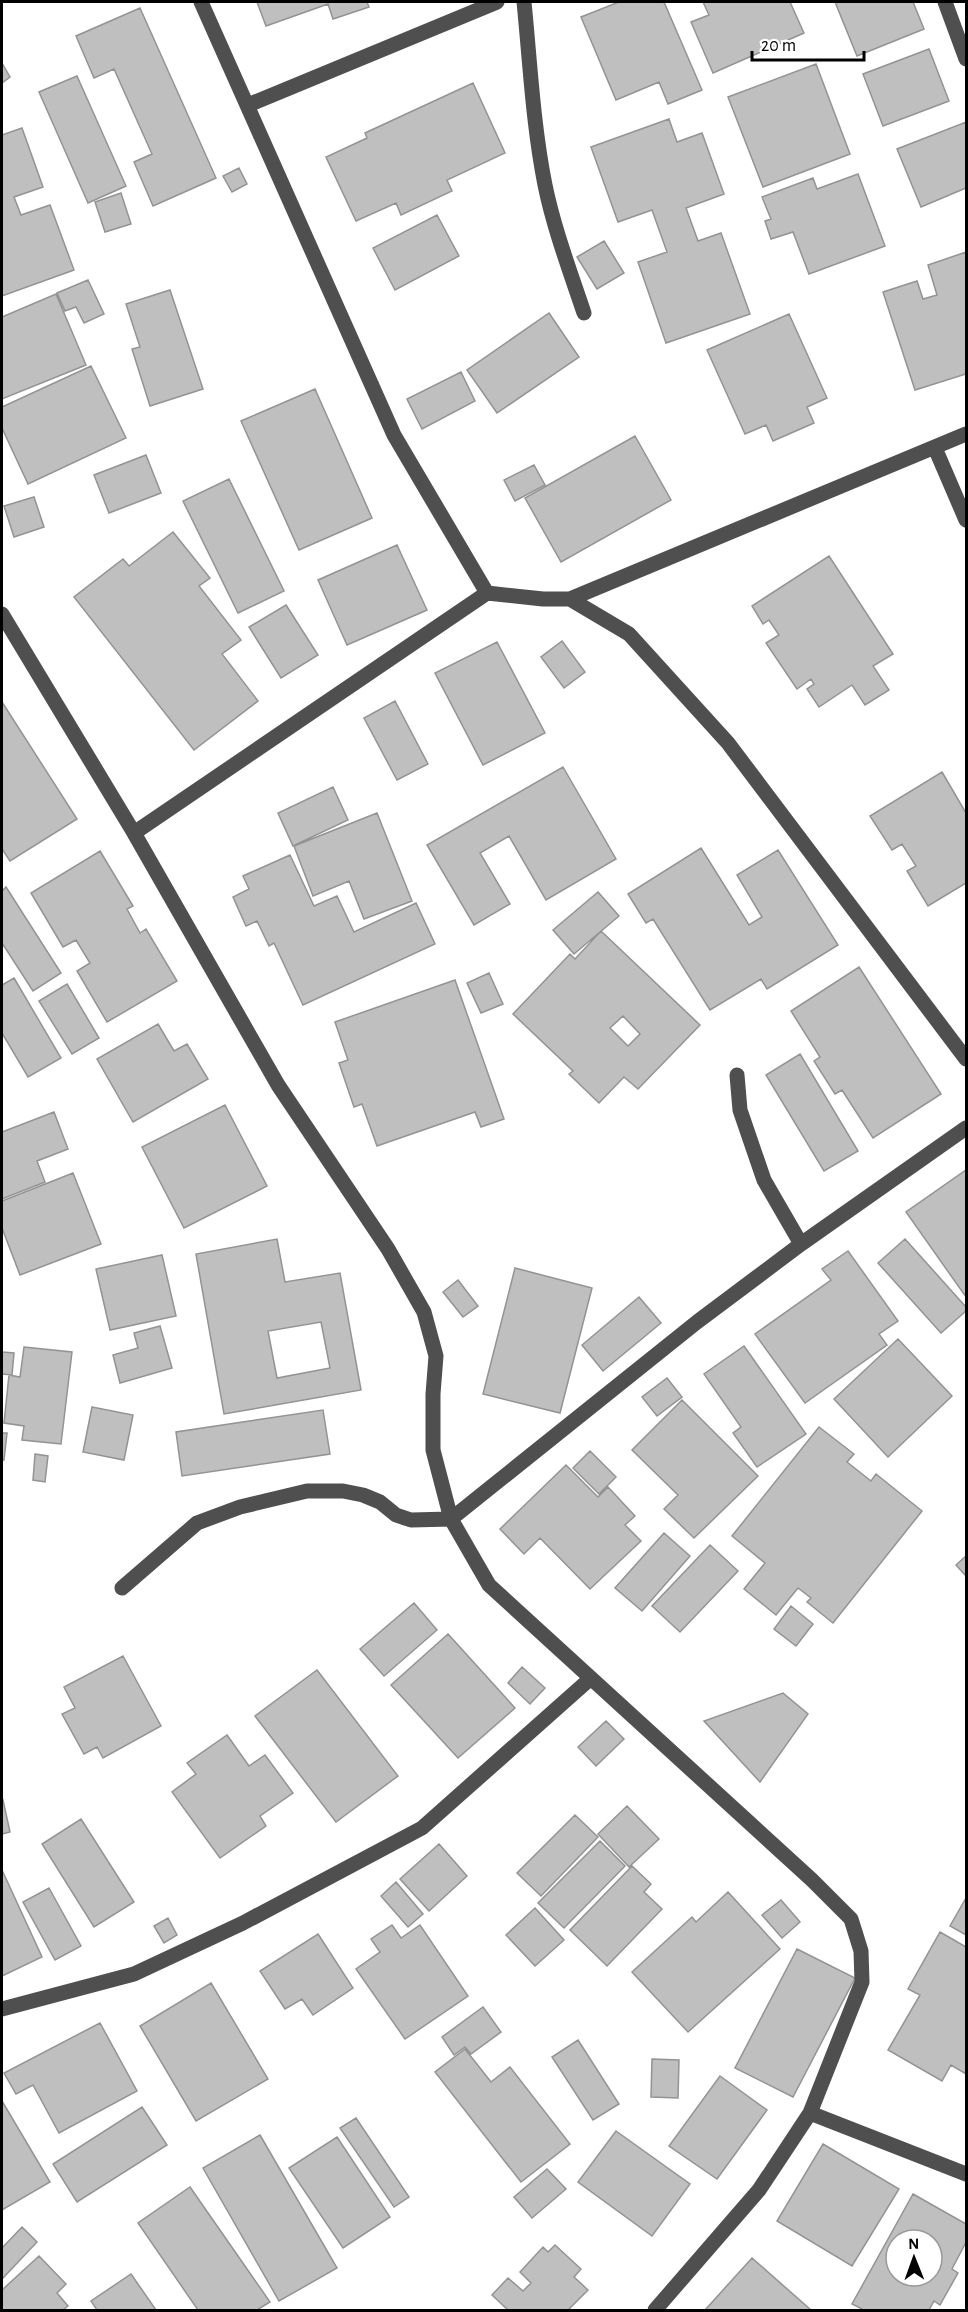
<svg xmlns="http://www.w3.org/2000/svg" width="968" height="2312" viewBox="0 0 968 2312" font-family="'Alegreya Sans',sans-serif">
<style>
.building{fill:#bfbfbf;stroke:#939393;stroke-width:1.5;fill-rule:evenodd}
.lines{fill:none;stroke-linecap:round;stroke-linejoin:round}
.minor{stroke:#4f4f4f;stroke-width:15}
</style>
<rect width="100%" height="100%" fill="#fff"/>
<path class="building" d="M257 2H367L369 7 333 19 328 4 266 26Z
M619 2H664L702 90 668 104 659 82 616 100 581 17Z
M703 2H790L804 33 713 73 691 22 709 15Z
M835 2H913L924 29 857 56Z
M140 8 216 178 153 206 134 162 152 154 114 69 94 78 76 36Z
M929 49 949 101 883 126 863 74Z
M2 63 10 77 2 83Z
M816 64 850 154 763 187 728 97Z
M77 76 126 186 88 203 39 92Z
M473 83 505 153 447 180 452 191 401 215 396 203 356 221 326 157 367 138 365 133Z
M669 119 677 142 702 133 724 194 686 208 698 241 721 233 750 314 666 343 638 262 667 252 652 210 618 222 591 147Z
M966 122V188L921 207 897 149Z
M22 128 43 187 14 197 21 215 50 205 74 270 2 296V135Z
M239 168 247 184 232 192 223 176Z
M858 174 885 246 809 274 793 232 771 239 765 221 771 219 762 197 813 178 817 189Z
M121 193 131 224 105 232 95 202Z
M437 215 459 256 395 290 373 248Z
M604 241 624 273 597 289 577 257Z
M966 252V374L915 390 883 292 917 281 923 299 937 295 928 265Z
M88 280 104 314 84 323 76 307 65 311 57 293Z
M170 290 203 389 150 406 132 349 140 347 126 304Z
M56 294 86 365 2 399V317Z
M549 313 579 357 497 413 467 370Z
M789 314 827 398 807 407 814 423 773 441 766 425 745 434 707 350Z
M91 366 126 438 28 484 2 428V407Z
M461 372 475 401 422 429 407 399Z
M315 389 372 518 299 550 241 421Z
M635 436 671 500 561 562 525 498Z
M146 455 161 493 109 513 94 475Z
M534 465 545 485 515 501 504 480Z
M229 479 284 591 238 613 183 501Z
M34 497 44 527 14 537 4 506Z
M173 532 210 578 199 586 241 640 222 654 258 701 194 750 74 597 123 559 129 566Z
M397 545 427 610 347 645 318 580Z
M829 556 893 654 873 666 889 690 865 705 852 685 819 707 807 689 814 684 811 679 797 689 766 643 779 635 769 620 763 624 752 606Z
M286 605 318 655 281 678 249 627Z
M562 641 585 672 564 688 541 657Z
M497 642 545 733 483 765 435 673Z
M395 701 428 764 397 780 364 718Z
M2 702 77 819 10 861 2 849Z
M563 767 616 859 546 900 509 836 480 853 510 904 474 925 427 845Z
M942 772 966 813V883L928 906 907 871 916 866 902 844 892 850 870 816Z
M333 787 348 820 293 846 278 813Z
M377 813 412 901 364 919 349 881 313 896 294 846Z
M701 848 749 925 762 917 737 875 778 850 838 945 767 989 761 979 710 1010 653 919 646 923 628 894Z
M100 851 133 906 127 909 140 933 146 929 177 981 107 1022 77 971 90 963 76 940 63 947 31 893Z
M290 855 314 906 337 896 354 932 416 903 435 944 303 1005 274 943 269 946 257 921 246 926 233 897 249 889 243 876Z
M6 887 61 973 33 991 2 943V891Z
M598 892 619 916 574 954 553 930Z
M601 931 700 1025 638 1089 624 1077 599 1103 569 1074 573 1071 513 1014 570 954 575 959ZM623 1016 640 1034 628 1046 610 1028Z
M859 967 941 1094 873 1138 842 1090 835 1094 814 1061 820 1057 791 1011Z
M489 973 503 1004 481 1013 467 983Z
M14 978 61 1058 28 1077 2 1033V985Z
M455 980 504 1119 481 1127 475 1112 377 1146 362 1104 354 1107 339 1063 348 1060 335 1022Z
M67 984 99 1038 72 1054 39 1001Z
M158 1024 174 1051 187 1044 208 1079 133 1122 97 1059Z
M800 1054 858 1151 824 1171 766 1075Z
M225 1105 267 1186 184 1228 142 1147Z
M54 1112 68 1149 37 1161 45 1182 2 1199V1132Z
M966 1170V1297L906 1212Z
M73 1173 101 1244 20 1275 2 1228V1201Z
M277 1239 285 1282 340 1273 361 1390 224 1414 196 1254ZM321 1322 330 1368 277 1378 268 1331Z
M905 1239 966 1307V1311L941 1333 878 1263Z
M848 1251 898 1321 879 1334 887 1345 805 1403 755 1334 831 1280 822 1269Z
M162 1255 176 1316 110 1330 96 1269Z
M515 1268 592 1288 560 1413 483 1394Z
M458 1280 478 1306 463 1317 443 1292Z
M639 1297 661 1323 603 1371 582 1345Z
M160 1326 172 1368 120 1383 113 1355 138 1348 134 1333Z
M898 1339 952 1396 888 1457 834 1399Z
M744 1346 806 1434 757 1467 733 1433 741 1427 704 1374Z
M24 1347 72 1352 61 1444 22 1440 24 1426 4 1423 9 1375 20 1377Z
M2 1352 14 1353 12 1375 2 1374V1375Z
M667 1378 682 1397 657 1416 642 1397Z
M682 1400 758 1476 694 1538 664 1509 678 1495 632 1450Z
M92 1407 133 1415 124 1460 83 1452Z
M323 1410 330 1454 182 1476 176 1432Z
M819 1427 854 1454 847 1462 871 1481 876 1474 922 1511 833 1623 807 1602 811 1598 798 1588 776 1615 744 1589 765 1563 732 1536Z
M2 1433H7L4 1460H2Z
M590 1451 616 1477 599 1494 573 1468Z
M35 1454 48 1456 45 1482 33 1480Z
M566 1465 598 1497 608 1487 635 1516 625 1525 641 1541 590 1589 540 1538 524 1554 500 1529Z
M664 1533 690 1556 642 1611 615 1588Z
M710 1545 738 1571 680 1632 652 1606Z
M966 1556V1576L956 1565Z
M414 1603 437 1630 384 1676 360 1649Z
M791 1606 813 1624 796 1646 774 1629Z
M448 1634 515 1708 458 1758 391 1685Z
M123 1656 161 1726 103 1758 97 1747 84 1754 62 1714 75 1708 64 1687Z
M522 1667 545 1688 530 1704 508 1683Z
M317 1670 398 1776 336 1822 255 1716Z
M783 1693 808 1714 760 1782 704 1721Z
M606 1721 624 1739 596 1766 578 1747Z
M227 1735 249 1766 265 1755 293 1793 260 1816 266 1826 220 1858 172 1792 196 1774 187 1763Z
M3 1800 10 1832 2 1834V1801Z
M627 1806 659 1839 629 1867 598 1834Z
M575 1815 598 1837 541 1896 517 1873Z
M81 1819 134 1902 94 1927 42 1844Z
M600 1841 625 1866 564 1928 538 1903Z
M439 1844 467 1876 429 1911 400 1879Z
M632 1866 651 1884 644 1892 662 1909 607 1966 570 1930Z
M2 1870 42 1957 2 1976Z
M396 1882 423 1914 408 1927 381 1896Z
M49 1888 81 1946 55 1960 23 1902Z
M728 1892 780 1949 688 2032 632 1972 692 1917 696 1922Z
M966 1898V1935L950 1926Z
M781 1900 800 1922 782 1938 762 1915Z
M535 1908 564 1940 535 1966 506 1935Z
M168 1918 177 1935 164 1943 154 1926Z
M392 1925 401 1938 420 1925 468 1996 405 2039 356 1969 380 1952 371 1939Z
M940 1932 966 1947V2074L951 2065 942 2081 888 2050 920 1995 908 1989Z
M318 1934 353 1988 313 2015 302 1999 285 2009 260 1971Z
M797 1949 855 1978 793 2097 735 2068Z
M211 1983 268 2079 196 2121 140 2026Z
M483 2007 501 2032 471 2054 465 2047 454 2055 442 2037Z
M100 2023 137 2091 59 2133 33 2085 16 2094 4 2073Z
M578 2040 619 2104 593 2120 552 2057Z
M465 2049 491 2082 510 2067 570 2144 521 2182 435 2072Z
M652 2059 679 2060 678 2098 651 2097Z
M720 2076 767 2110 717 2179 669 2146Z
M2 2101 50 2182 2 2210Z
M142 2107 167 2145 77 2202 53 2164Z
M356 2118 409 2197 394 2207 340 2128Z
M616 2131 690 2184 652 2236 578 2182Z
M260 2135 337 2268 279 2301 203 2168Z
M337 2137 390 2217 343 2248 289 2168Z
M823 2144 899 2189 852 2266 777 2221Z
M547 2169 566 2189 532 2218 514 2197Z
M190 2187 270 2302 257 2310H198L138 2223Z
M913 2194 966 2224V2242L952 2269 958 2273 940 2305 934 2301 929 2310H864L852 2304ZM896 2240H932V2276H896Z
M22 2227 37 2242 2 2279V2248Z
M555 2245 581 2269 574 2277 588 2290 568 2310H508L492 2295 508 2278 523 2291 531 2283 520 2272 543 2247 548 2252Z
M39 2256 66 2284 57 2293 68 2306 63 2310H2V2290Z
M752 2258 811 2310H705Z
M131 2274 156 2310H97L91 2301Z"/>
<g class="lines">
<path class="minor" d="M201 2 394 435 487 593 543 599H570L629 634 728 743 966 1059
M524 2C530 62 533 125 545 185 554 229 570 271 584 313
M945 2 966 59
M248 105 497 2
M935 448 966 520
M570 599 966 434
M2 614 134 833 278 1085 388 1249 424 1312 436 1356 433 1394V1450L451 1519 489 1585 812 1880 851 1919 861 1951 862 1982 810 2113 759 2190 655 2310
M134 833 487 593
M737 1075 740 1110 764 1180 801 1244
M122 1588 197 1523 240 1507 307 1491H343L363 1495 380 1502 396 1515 411 1520 451 1519 697 1322 801 1244 966 1128
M2 2009 134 1974 243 1923 422 1828 591 1678
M810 2113 966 2174"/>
</g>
<rect width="968" height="2312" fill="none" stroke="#000000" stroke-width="6"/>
<g transform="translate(914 2258) rotate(359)"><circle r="28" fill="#ffffff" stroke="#999999" stroke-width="1.5"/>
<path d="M0-4.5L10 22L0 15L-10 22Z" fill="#000000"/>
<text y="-9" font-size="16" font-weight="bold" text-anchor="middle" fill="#000000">N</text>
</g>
<path d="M752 51v9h112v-9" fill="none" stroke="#000000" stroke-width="3"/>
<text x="761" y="51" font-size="18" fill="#000000" stroke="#ffffff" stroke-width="4.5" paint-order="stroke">20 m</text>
</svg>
